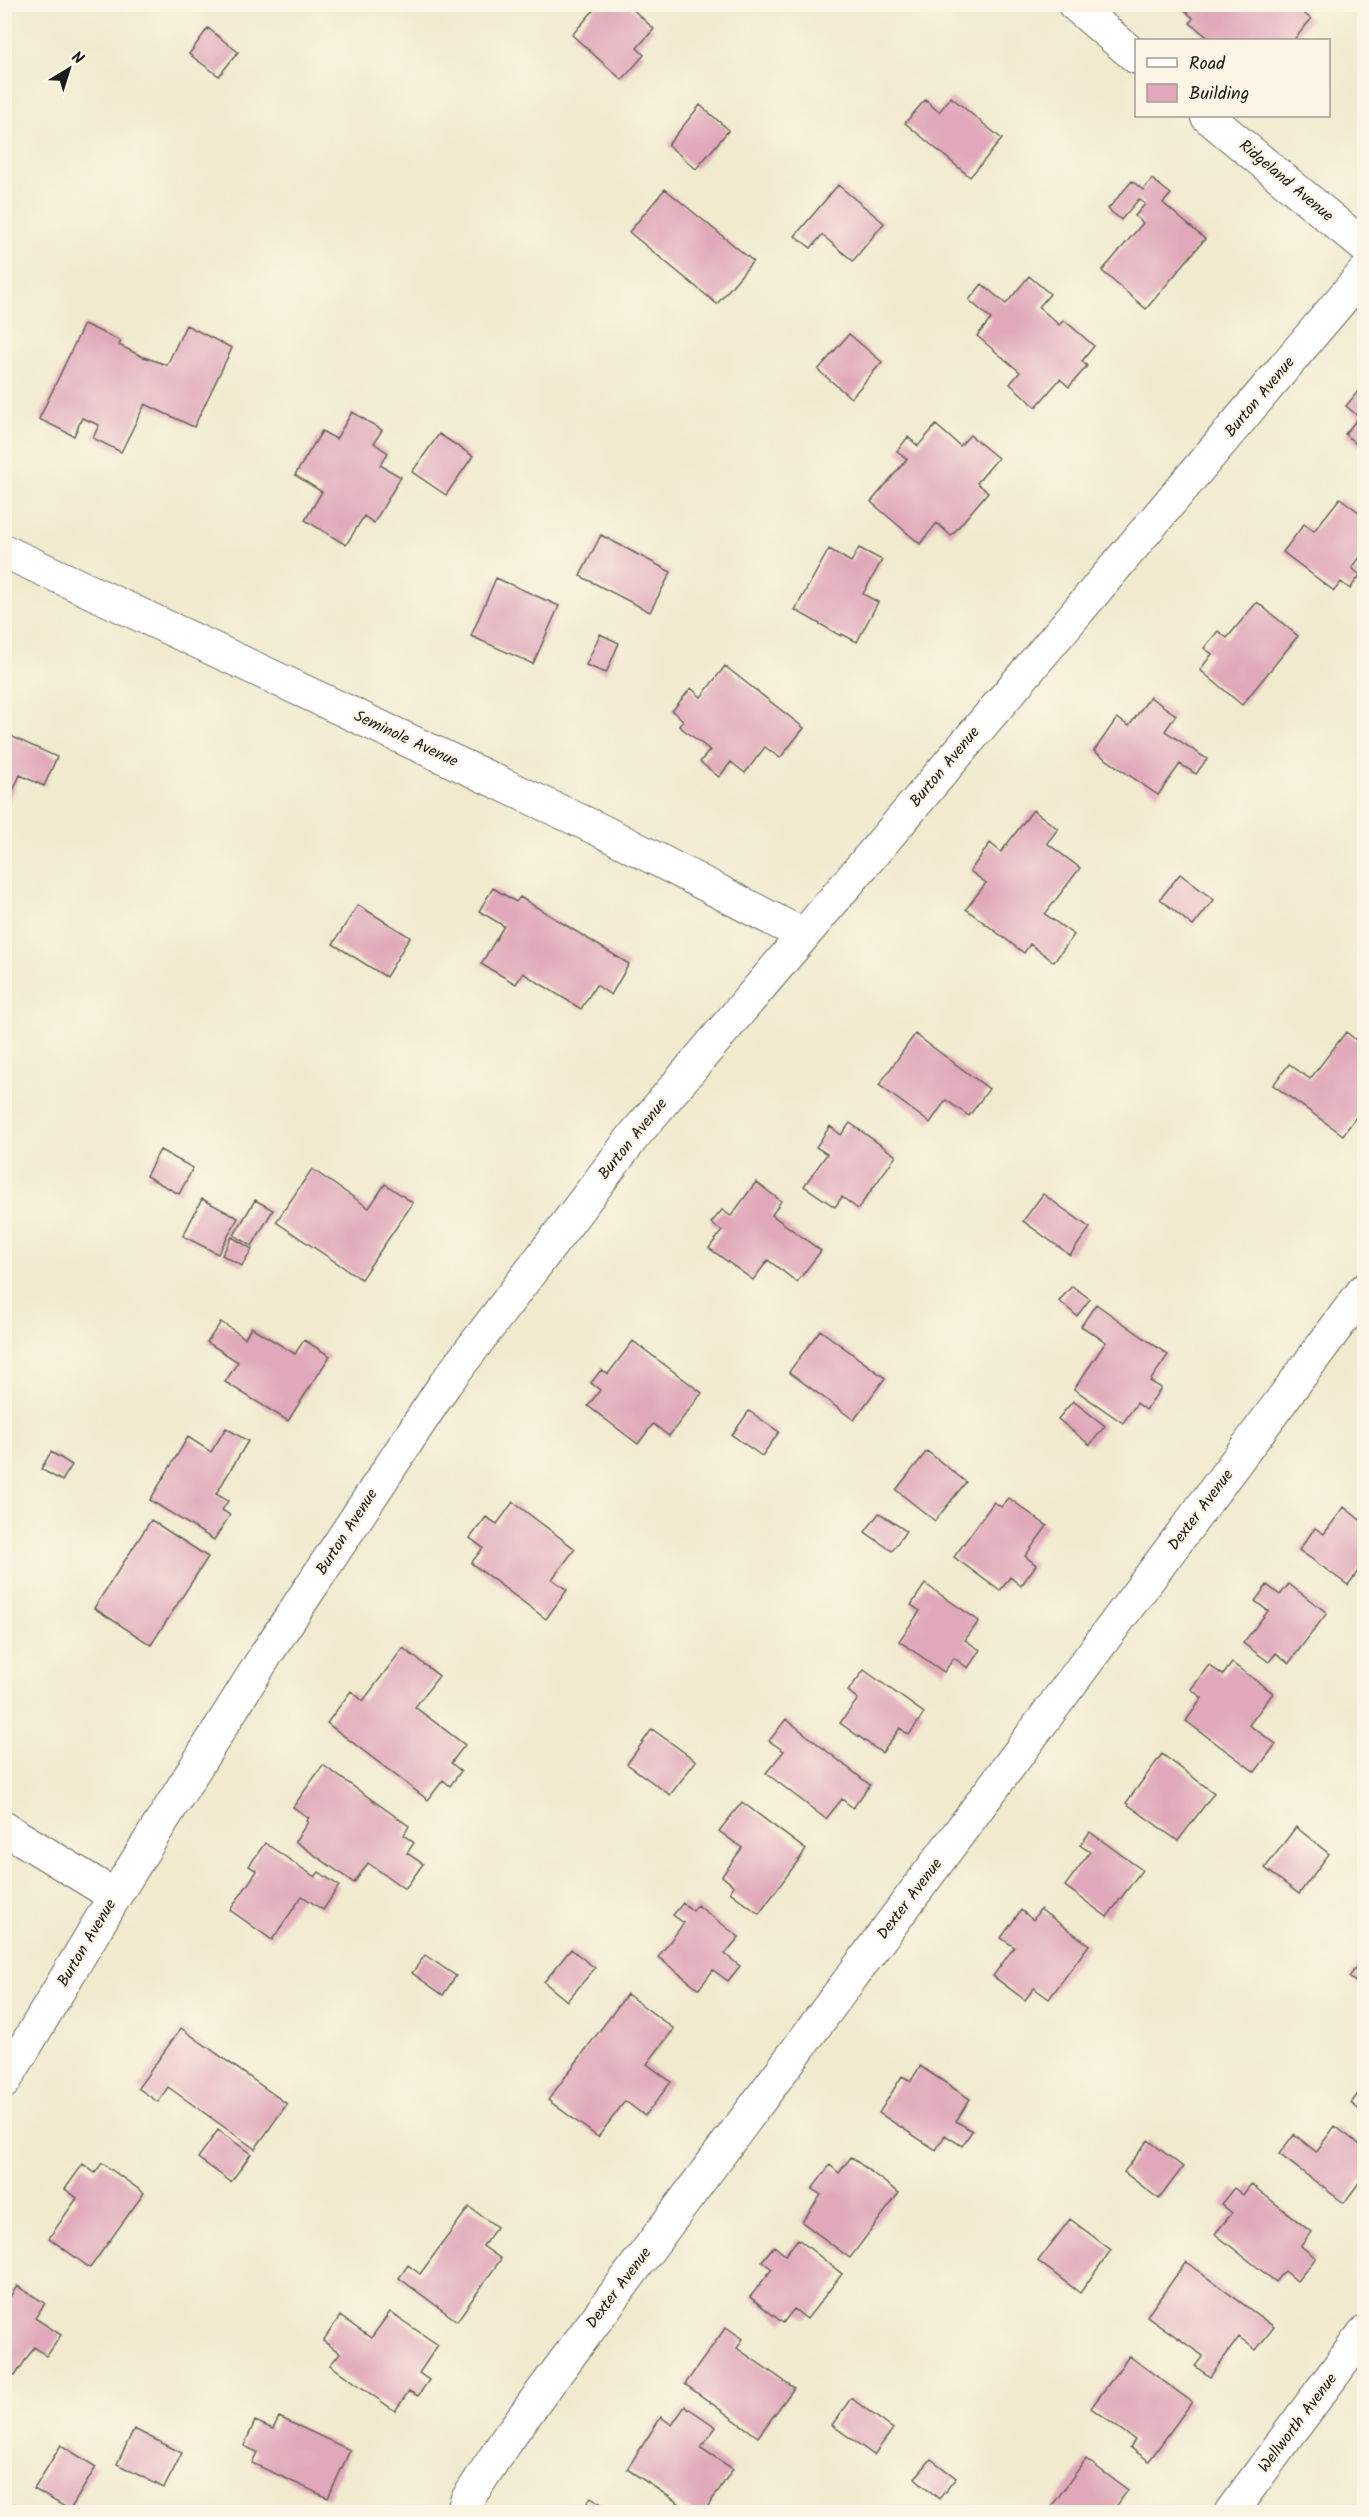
<svg xmlns="http://www.w3.org/2000/svg" width="1369" height="2517" viewBox="0 0 1369 2517" font-family="Kalam,sans-serif">
<style>
.building{fill:#e0a8ba}
.lines{fill:none;stroke-linecap:round;stroke-linejoin:round}
.street-casing{stroke:#67645b;stroke-width:35}
.street{stroke:#fff;stroke-width:33}
.labels{text-anchor:middle;dominant-baseline:central;stroke-width:4.5;stroke-linejoin:round;paint-order:stroke}
.street-label{font-size:16px;fill:#1c1c1c;stroke:#fcf5e5}
</style>
<rect width="100%" height="100%" fill="#fcf5e5"/>
<filter id="ink" filterUnits="userSpaceOnUse"><feTurbulence type="fractalNoise" baseFrequency=".0167" numOctaves="2"/><feDisplacementMap in="SourceGraphic" scale="12" xChannelSelector="R" yChannelSelector="G"/><feConvolveMatrix kernelMatrix="1 2 1 2 8 2 1 2 1" color-interpolation-filters="sRGB"/></filter>
<filter id="wash" filterUnits="userSpaceOnUse"><feTurbulence type="fractalNoise" baseFrequency=".008" numOctaves="4" result="noise"/><feDisplacementMap in="SourceGraphic" scale="24" xChannelSelector="R" yChannelSelector="G"/><feGaussianBlur stdDeviation="1.35" result="paint"/><feColorMatrix in="noise" values="0 0 0 0 0 0 0 0 0 0 0 0 0 0 0 0 0 1.4 0 .05"/><feComposite in="paint" operator="in"/></filter>
<g filter="url(#wash)">
<rect width="100%" height="100%" fill="#f1eacf"/>
<g id="blocks">
<path class="building" d="M599 4H627L654 29 637 48 644 55 622 80 572 35Z
M1177 4H1293L1311 19 1294 40H1211L1190 23 1193 18Z
M208 28 238 52 219 76 189 54Z
M951 97 1002 139 970 177 905 123 925 100 939 112Z
M700 105 729 130 696 169 668 145Z
M1152 179 1171 194 1163 203 1205 239 1146 309 1102 271 1143 223 1135 216 1145 204 1139 199 1121 220 1108 209 1132 181 1143 190Z
M838 185 884 223 853 261 822 235 811 248 795 236Z
M665 189 753 261 717 304 629 232Z
M1029 276 1050 294 1039 307 1059 325 1064 320 1094 346 1082 361 1087 366 1069 387 1060 379 1036 407 1010 384 1020 372 977 336 991 319 969 300 982 284 1006 304Z
M84 324 121 341 119 345 141 356 167 365 186 325 232 348 194 427 145 404 121 452 93 438 99 425 82 418 74 436 39 419Z
M849 334 882 362 851 398 818 370Z
M1364 384V451L1345 434 1359 417 1346 406Z
M352 412 382 430 374 443 388 453 380 465 401 477 374 523 364 516 346 545 305 520 322 492 295 475 322 431 336 439Z
M936 425 960 446 970 435 998 458 977 483 988 492 951 536 937 523 920 544 871 502 907 459 897 451 908 437 918 446Z
M439 434 473 456 446 495 412 472Z
M1340 498 1364 516V552L1352 568 1360 575 1350 589 1341 582 1334 591 1283 552 1304 524 1314 531Z
M601 535 671 572 650 612 580 576Z
M859 548 882 560 863 594 878 602 857 642 842 634 841 636 795 610 829 549 851 562Z
M496 578 559 606 533 664 471 636Z
M1257 602 1298 636 1242 705 1200 670 1212 654 1204 648 1218 631 1227 638Z
M600 634 619 643 606 673 586 665Z
M725 666 804 728 780 758 765 747 745 773 731 762 719 777 700 762 710 750 679 726 683 720 672 711 691 688 701 697Z
M1150 697 1176 715 1165 731 1207 759 1196 774 1180 764 1158 795 1094 751 1117 718 1129 726Z
M4 733 57 757 44 786 20 775 8 802 4 800Z
M1033 810 1058 829 1047 843 1080 868 1045 914 1074 935 1054 962 1030 944 1024 953 966 909 986 883 970 871 990 843 1001 852Z
M1180 874 1214 900 1193 926 1160 899Z
M493 888 516 902 520 897 629 964 611 995 596 985 581 1009 523 973 516 984 481 964 504 926 479 911Z
M358 905 410 937 386 977 333 944Z
M1346 1032 1364 1046V1106L1343 1135 1273 1085 1289 1064 1310 1079Z
M915 1034 989 1089 969 1116 946 1100 930 1123 879 1085Z
M850 1123 896 1156 858 1209 842 1197 835 1207 804 1186 827 1154 816 1147 830 1126 841 1135Z
M160 1150 193 1168 179 1194 146 1176Z
M312 1169 369 1208 385 1184 413 1203 361 1279 276 1222Z
M756 1182 781 1201 772 1215 821 1251 797 1282 768 1260 753 1280 709 1248 722 1231 711 1223 722 1210 731 1216Z
M1043 1194 1090 1228 1070 1255 1023 1221Z
M202 1199 238 1218 218 1254 183 1236Z
M255 1200 273 1210 252 1246 234 1235Z
M232 1237 252 1249 242 1266 222 1255Z
M1072 1286 1090 1299 1077 1316 1059 1301Z
M1096 1304 1168 1355 1150 1381 1161 1388 1146 1410 1137 1403 1123 1423 1074 1389 1106 1342 1081 1326Z
M221 1322 245 1338 251 1327 295 1354 304 1340 330 1356 288 1421 225 1382 238 1362 207 1342Z
M820 1330 885 1378 854 1420 789 1372Z
M633 1341 702 1393 669 1436 653 1424 638 1444 588 1406 600 1390 591 1383 601 1370 608 1374Z
M1073 1401 1105 1426 1090 1445 1058 1419Z
M749 1411 779 1432 762 1456 732 1435Z
M226 1428 248 1441 216 1494 228 1501 222 1510 230 1515 214 1540 150 1500 188 1437 211 1452Z
M927 1451 966 1482 935 1521 896 1490Z
M51 1452 72 1465 62 1481 41 1469Z
M1009 1498 1047 1526 1025 1556 1036 1565 1021 1586 1010 1577 1000 1591 954 1557 994 1502 1001 1507Z
M513 1502 575 1549 552 1579 567 1590 546 1619 471 1563 483 1548 470 1538 486 1517 497 1524Z
M1344 1507 1364 1523V1563L1348 1585 1299 1550 1315 1528 1324 1534Z
M879 1513 906 1531 892 1551 865 1532Z
M151 1520 208 1557 151 1645 94 1608Z
M925 1584 979 1621 965 1640 980 1650 968 1668 954 1658 944 1672 899 1641 920 1611 911 1605Z
M1289 1584 1327 1613 1289 1663 1276 1653 1269 1662 1243 1643 1268 1611 1255 1601 1267 1585 1280 1595Z
M403 1648 439 1676 415 1707 465 1745 451 1763 461 1771 450 1786 443 1780 428 1800 327 1723 351 1691 363 1701Z
M1232 1663 1273 1693 1249 1725 1276 1744 1255 1772 1186 1721 1202 1698 1191 1689 1209 1665 1223 1675Z
M864 1670 924 1713 909 1735 900 1728 882 1753 840 1723 858 1699 848 1691Z
M786 1719 870 1785 853 1808 842 1799 826 1819 766 1773 784 1751 769 1741Z
M652 1729 696 1761 670 1795 627 1764Z
M1162 1754 1214 1793 1178 1841 1126 1803Z
M323 1765 409 1826 404 1835 414 1843 407 1853 423 1864 405 1889 368 1863 354 1883 295 1841 308 1822 306 1821 309 1818 293 1807Z
M742 1802 806 1850 759 1914 730 1892 734 1886 722 1876 742 1848 719 1831Z
M1296 1827 1329 1854 1299 1894 1265 1868Z
M1090 1832 1142 1870 1107 1917 1065 1886 1090 1852 1080 1845Z
M265 1843 315 1877 319 1872 339 1886 323 1910 302 1896 272 1940 230 1910 257 1871 249 1866Z
M683 1903 693 1911 697 1905 739 1937 725 1954 740 1966 728 1981 713 1970 699 1989 658 1957 684 1923 673 1915Z
M1040 1909 1089 1945 1049 1999 1034 1988 1025 2000 993 1976 1014 1947 1001 1938 1021 1910 1033 1920Z
M571 1949 595 1968 567 2001 544 1982Z
M425 1955 456 1976 443 1995 412 1973Z
M1364 1956V1988L1349 1977Z
M627 1994 674 2029 647 2064 671 2082 645 2116 625 2101 598 2137 548 2100Z
M181 2028 287 2104 255 2149 168 2087 158 2102 138 2088Z
M920 2066 970 2099 956 2121 972 2131 962 2146 945 2135 936 2150 879 2113 902 2076 911 2081Z
M1364 2086V2114L1351 2103Z
M1335 2126 1364 2148V2176L1344 2203 1279 2154 1294 2134 1316 2152Z
M218 2130 251 2154 231 2182 198 2158Z
M1148 2140 1183 2167 1159 2199 1124 2172Z
M851 2157 899 2193 850 2258 802 2222 821 2195 812 2189 830 2165 839 2173Z
M102 2163 144 2193 90 2268 49 2238 77 2198 65 2189 83 2164 95 2173Z
M1251 2184 1311 2232 1301 2246 1316 2258 1297 2281 1285 2271 1276 2282 1215 2234 1232 2213 1221 2204 1234 2188 1243 2195Z
M469 2207 497 2227 483 2246 501 2259 457 2321 399 2278 408 2265 420 2274Z
M1070 2219 1111 2250 1080 2293 1038 2261Z
M798 2239 842 2274 807 2319 794 2309 783 2323 750 2297 772 2269 762 2261 774 2246 785 2255Z
M1186 2262 1274 2327 1256 2350 1239 2337 1210 2377 1195 2366 1203 2356 1147 2316Z
M17 2286 45 2303 35 2318 61 2335 47 2356 34 2347 15 2376 4 2369V2306Z
M390 2312 438 2345 419 2373 429 2380 418 2396 409 2391 395 2411 330 2365 340 2353 323 2341 340 2316 371 2338Z
M726 2327 743 2339 737 2348 794 2388 758 2437 685 2384Z
M1129 2356 1192 2402 1149 2461 1130 2447 1135 2440 1091 2408Z
M851 2398 893 2429 874 2455 832 2425Z
M685 2406 716 2427 701 2448 733 2469 704 2512H692L627 2469 661 2417 672 2425Z
M279 2417 350 2450 328 2498 252 2463 257 2452 244 2446 255 2421 273 2429Z
M134 2429 182 2453 164 2488 117 2464Z
M61 2445 96 2467 70 2510 34 2489Z
M931 2459 956 2478 939 2499 915 2478Z
M1086 2459 1128 2490 1115 2508 1121 2512H1058L1051 2507Z
M591 2497 613 2512H581Z"/>
</g>
</g>
<g filter="url(#ink)">
<use href="#blocks" fill-opacity="0" stroke="#67645b" stroke-width="1.5"/>
<g class="lines">
<defs>
<path id="street" d="M1074 4 1136 57
M1207 116 1364 246
M4 551 602 831 803 935
M4 1828 115 1896
M4 2082 115 1896 267 1653 445 1384 633 1137 1364 273
M463 2512 467 2500 507 2439 1364 1290
M1231 2512 1364 2333"/>
</defs>
<use href="#street" class="street-casing"/>
<use href="#street" class="street"/>
</g>
</g>
<g class="labels">
<g class="street-label">
<text transform="translate(1286 181) rotate(40)">Ridgeland Avenue</text>
<text transform="translate(1260 397) rotate(-50)">Burton Avenue</text>
<text transform="translate(406 739) rotate(25)">Seminole Avenue</text>
<text transform="translate(945 767) rotate(-50)">Burton Avenue</text>
<text transform="translate(633 1139) rotate(-51)">Burton Avenue</text>
<text transform="translate(1201 1510) rotate(-53)">Dexter Avenue</text>
<text transform="translate(347 1532) rotate(-57)">Burton Avenue</text>
<text transform="translate(910 1899) rotate(-53)">Dexter Avenue</text>
<text transform="translate(87 1943) rotate(-59)">Burton Avenue</text>
<text transform="translate(619 2288) rotate(-53)">Dexter Avenue</text>
<text transform="translate(1298 2423) rotate(-53)">Wellworth Avenue</text>
</g>
</g>
<rect width="1369" height="2517" fill="none" stroke="#fcf5e5" stroke-width="24"/>
<rect x="1135" y="39" width="195" height="78" fill="#fcf5e5" stroke="#a29e95" stroke-width="1.5"/>
<rect x="1147" y="58" width="30" height="9" fill="#ffffff" stroke="#a29e95" stroke-width="1.5"/>
<text x="1189" y="69" font-size="18" fill="#1c1c1c">Road</text>
<rect x="1147" y="84" width="30" height="18" fill="#e0a8ba" stroke="#a29e95" stroke-width="1.5"/>
<text x="1189" y="99" font-size="18" fill="#1c1c1c">Building</text>
<g transform="translate(69 69) rotate(38)" stroke="#fcf5e5" stroke-width="4.5" paint-order="stroke">
<path d="M0-4.5L10 22L0 15L-10 22Z" fill="#1c1c1c"/>
<text y="-9" font-size="16" font-weight="bold" text-anchor="middle" fill="#1c1c1c">N</text>
</g>
</svg>
